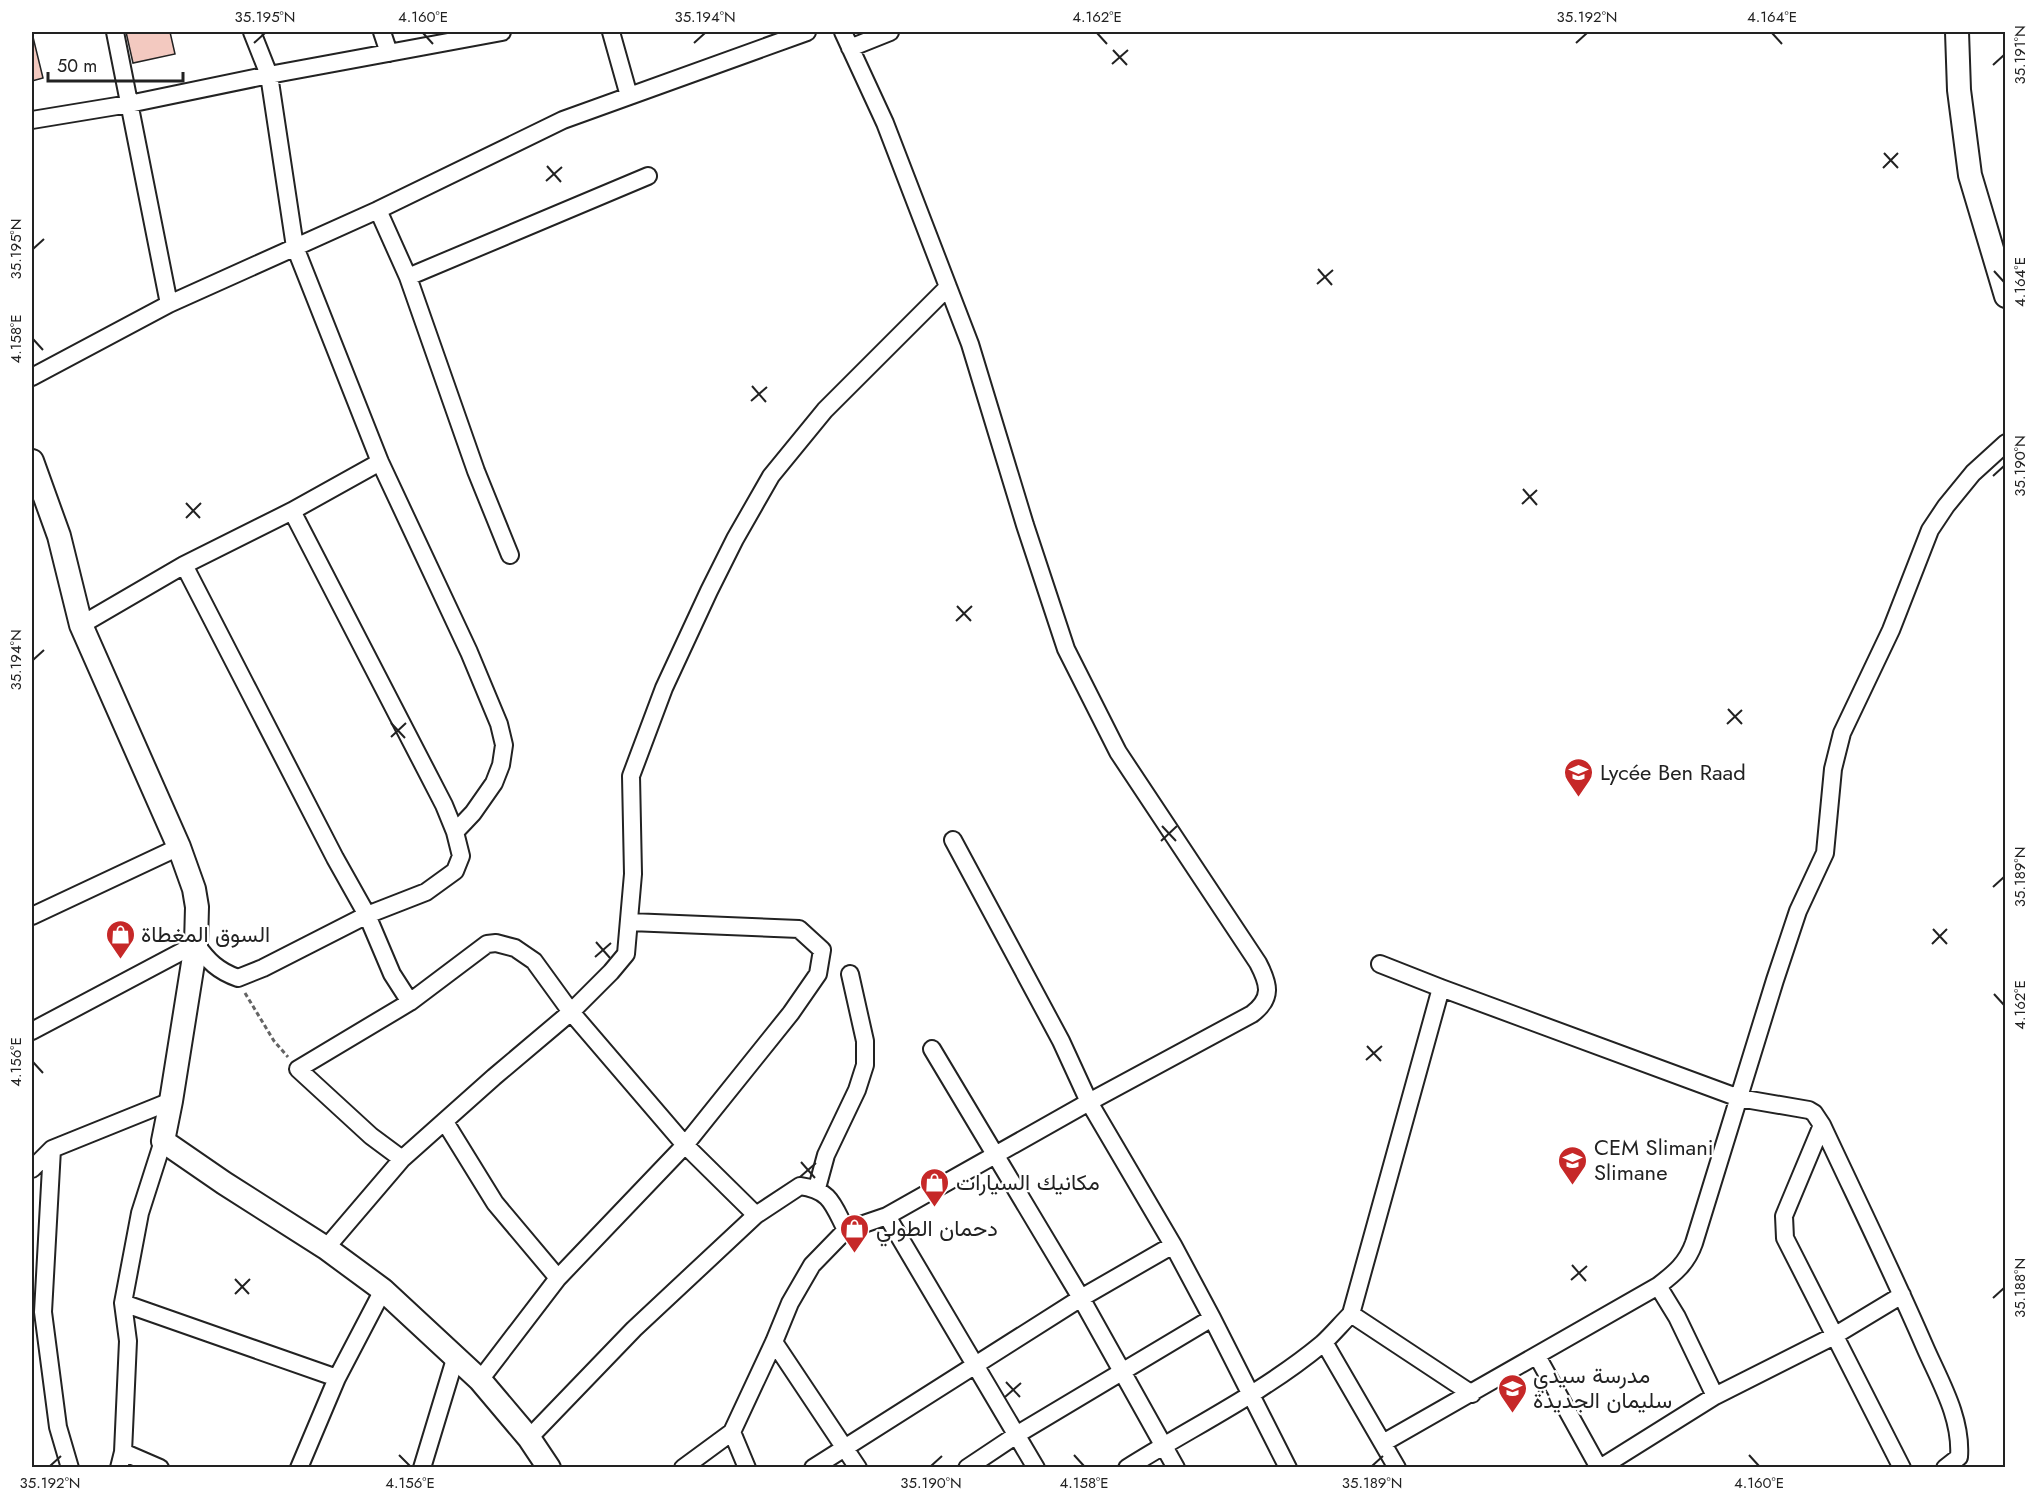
<svg xmlns="http://www.w3.org/2000/svg" width="2037" height="1499" viewBox="0 0 2037 1499" font-family="Jost,Vazirmatn,sans-serif">
<style>
.building{fill:#f3c9c0;stroke:#222;stroke-width:1.5}
.lines{fill:none;stroke-linecap:round;stroke-linejoin:round}
.street-casing{stroke:#222;stroke-width:20}
.secondary-casing{stroke:#222;stroke-width:26}
.path{stroke:#646464;stroke-width:3;stroke-dasharray:4.5 3;stroke-linecap:butt}
.street{stroke:#fff;stroke-width:16}
.secondary{stroke:#fff;stroke-width:22}
.ticks{fill:none;stroke:#222;stroke-width:2}
.labels{text-anchor:middle;dominant-baseline:central;stroke-width:4.5;stroke-linejoin:round;paint-order:stroke}
.poi-label{font-size:22px;fill:#222;stroke:#fff;text-anchor:start}
.neatline{fill:none;stroke:#222;stroke-width:2}
.ticks-label{font-size:15px;text-anchor:middle;fill:#222}
</style>
<rect width="100%" height="100%" fill="#fff"/>
<path class="building" d="M126 32H170L175 54 133 63Z
M32 33 43 78 32 81Z"/>
<g class="lines">
<defs>
<path id="street" d="M115 32 169 304
M252 32 269 75 295 247 380 462 469 652 499 724 504 745 501 765 494 783 473 813 455 832
M382 32 389 53
M611 32 629 96
M850 48 890 32
M32 120 129 104 269 75 502 32
M378 210 408 277 476 471 510 555
M408 277 648 176
M32 377 169 304 378 210 563 120 807 32
M184 565 335 858 367 915 392 974 410 1002
M81 625 184 565 292 511 380 462
M953 840 1061 1041 1089 1102 1173 1245 1212 1318 1288 1468
M32 916 179 847
M1380 964 1441 988 1739 1098 1809 1110 1814 1113 1822 1125C1856 1198 1892 1271 1924 1345 1939 1380 1962 1417 1959 1457L1945 1468
M32 1031 196 944C208 961 218 971 238 978L263 968 367 915 426 892 455 871 461 856 455 832 444 805 292 511
M932 1049 1081 1298 1176 1468
M445 1122 495 1203 558 1278
M1822 1125 1784 1216 1785 1238 1902 1468
M52 1149 43 1312 58 1427 70 1468
M402 1159 371 1136 298 1069 410 1002 487 944 496 943 515 948 534 961 571 1012 685 1145 756 1215
M32 1169 52 1149 171 1101
M817 1188 826 1155 857 1090 865 1065V1041L850 974
M887 1216 1036 1468
M326 1248 402 1159 494 1077 571 1012 611 972 626 954 633 874 631 776 664 688 709 591 735 539 771 476 825 410 948 287
M1658 1286 1677 1317 1715 1396
M123 1303 337 1378
M1351 1314 1472 1394
M774 1342 858 1468
M1324 1342 1397 1468
M1537 1356 1599 1468
M480 1380 558 1278 685 1145 791 1013 818 974 822 950 799 929 630 922
M732 1432 747 1468
M529 1438 634 1329 756 1215 800 1186C831 1190 833 1205 846 1230
M1383 1443 1658 1286C1675 1273 1687 1263 1694 1243L1775 980 1798 911 1825 853 1833 769 1842 733 1891 630 1930 530 1946 506 1973 473 2006 443
M123 1452 160 1468
M119 1468 123 1452 128 1341 123 1303 140 1213 163 1141
M299 1468 337 1378 383 1290
M422 1468 455 1359
M683 1468 732 1432 774 1342 790 1303 812 1265 846 1230 887 1216 1089 1102 1252 1014C1273 998 1269 984 1258 963L1118 752 1066 649 1025 525 970 344 885 123 843 32
M813 1468 1081 1298 1173 1245
M967 1468 1018 1434 1212 1318
M1127 1468C1192 1427 1263 1393 1322 1344 1332 1335 1341 1324 1351 1314L1441 988
M1600 1468 1715 1396 1834 1336 1902 1295"/>
<path id="secondary" d="M1957 32 1959 90 1970 175 2006 296
M32 461 59 536 81 625 179 847 194 889 197 907 196 944 171 1101 163 1141 224 1183 326 1248 383 1290 480 1380 529 1438 549 1468"/>
</defs>
<use href="#street" class="street-casing"/>
<use href="#secondary" class="secondary-casing"/>
<path class="path" d="M245 993 274 1041 288 1057"/>
<use href="#street" class="street"/>
<use href="#secondary" class="secondary"/>
</g>
<path class="ticks" d="M423 33 433 44M1097 33 1107 44M1772 33 1782 44M254 43 265 33M694 43 705 33M1576 43 1587 33M1113 50 1127 65M1112 64 1128 50M1993 65 2004 55M1884 153 1898 168M547 166 561 182M1883 168 1898 153M546 181 562 167M33 249 44 239M1318 269 1332 285M1994 271 2004 282M1317 284 1333 270M33 339 43 350M752 386 766 402M751 401 767 387M1993 476 2004 466M1523 489 1537 505M186 503 200 518M1522 504 1537 490M186 518 201 503M957 606 971 621M956 621 972 606M33 660 44 650M1728 709 1742 724M391 723 405 738M1727 724 1742 710M391 737 406 723M1162 826 1176 841M1161 841 1177 826M1993 887 2004 877M1933 929 1947 944M596 942 610 958M1932 944 1947 929M595 957 611 943M1994 994 2004 1005M1367 1046 1381 1061M1366 1060 1382 1046M33 1062 43 1073M801 1162 815 1178M800 1177 816 1163M1572 1265 1586 1281M235 1279 249 1294M1571 1280 1587 1266M235 1294 250 1279M1993 1298 2004 1288M1006 1382 1020 1397M1005 1397 1021 1383M399 1455 410 1466M1074 1455 1084 1466M1749 1455 1759 1466M50 1466 61 1456M931 1466 942 1456M1372 1466 1383 1456"/>
<defs>
<symbol id="school-pin" viewBox="-11 -11 22 30"><path d="M0 17L-7.5 6A9.5 9.5 0 1 1 7.5 6Z" fill="#c62828" stroke="#fff"/><path d="M0-5L7-2L0 1L-7-2ZM-4 1L0 2.5L4 1V4Q0 6-4 4Z" fill="#fff"/></symbol>
<symbol id="shop-pin" viewBox="-11 -11 22 30"><path d="M0 17L-7.5 6A9.5 9.5 0 1 1 7.5 6Z" fill="#c62828" stroke="#fff"/><path d="M-5-2.5h2.3a2.7 3.5 0 0 1 5.4 0H5L5.5 6h-11ZM-1.5-2.5h3a1.5 2.3 0 0 0-3 0Z" fill="#fff"/></symbol>
</defs>
<g fill-rule="evenodd">
<use href="#school-pin" x="1562" y="756" width="33" height="45"/>
<use href="#shop-pin" x="104" y="918" width="33" height="45"/>
<use href="#school-pin" x="1556" y="1144" width="33" height="45"/>
<use href="#shop-pin" x="918" y="1166" width="33" height="45"/>
<use href="#shop-pin" x="838" y="1212" width="33" height="45"/>
<use href="#school-pin" x="1496" y="1372" width="33" height="45"/>
</g>
<g class="labels">
<g class="poi-label">
<text x="1600" y="772">Lycée Ben Raad</text>
<text x="141" y="934">السوق المغطاة</text>
<text x="1594" y="1147">CEM Slimani<tspan x="1594" dy="25">Slimane</tspan></text>
<text x="956" y="1182">مكانيك السيارات</text>
<text x="876" y="1228">دحمان الطولي</text>
<text x="1533" y="1375">مدرسة سيدي<tspan x="1533" dy="25">سليمان الجديدة</tspan></text>
</g>
</g>
<rect width="2037" height="1499" fill="none" stroke="#ffffff" stroke-width="66"/>
<path d="M48 72v9h135v-9" fill="none" stroke="#222222" stroke-width="3"/>
<text x="57" y="72" font-size="18" fill="#222222" stroke="#ffffff" stroke-width="4.5" paint-order="stroke">50 m</text>
<rect x="33" y="33" width="1971" height="1433" class="neatline"/>
<g class="ticks-label">
<text x="265" y="22">35.195°N</text>
<text x="423" y="22">4.160°E</text>
<text x="705" y="22">35.194°N</text>
<text x="1097" y="22">4.162°E</text>
<text x="1587" y="22">35.192°N</text>
<text x="1772" y="22">4.164°E</text>
<text transform="translate(2020 55) rotate(-90)" y="5">35.191°N</text>
<text transform="translate(16 249) rotate(-90)" y="5">35.195°N</text>
<text transform="translate(2020 282) rotate(-90)" y="5">4.164°E</text>
<text transform="translate(16 339) rotate(-90)" y="5">4.158°E</text>
<text transform="translate(2020 466) rotate(-90)" y="5">35.190°N</text>
<text transform="translate(16 660) rotate(-90)" y="5">35.194°N</text>
<text transform="translate(2020 877) rotate(-90)" y="5">35.189°N</text>
<text transform="translate(2020 1005) rotate(-90)" y="5">4.162°E</text>
<text transform="translate(16 1062) rotate(-90)" y="5">4.156°E</text>
<text transform="translate(2020 1288) rotate(-90)" y="5">35.188°N</text>
<text x="50" y="1488">35.192°N</text>
<text x="410" y="1488">4.156°E</text>
<text x="931" y="1488">35.190°N</text>
<text x="1084" y="1488">4.158°E</text>
<text x="1372" y="1488">35.189°N</text>
<text x="1759" y="1488">4.160°E</text>
</g>
</svg>
